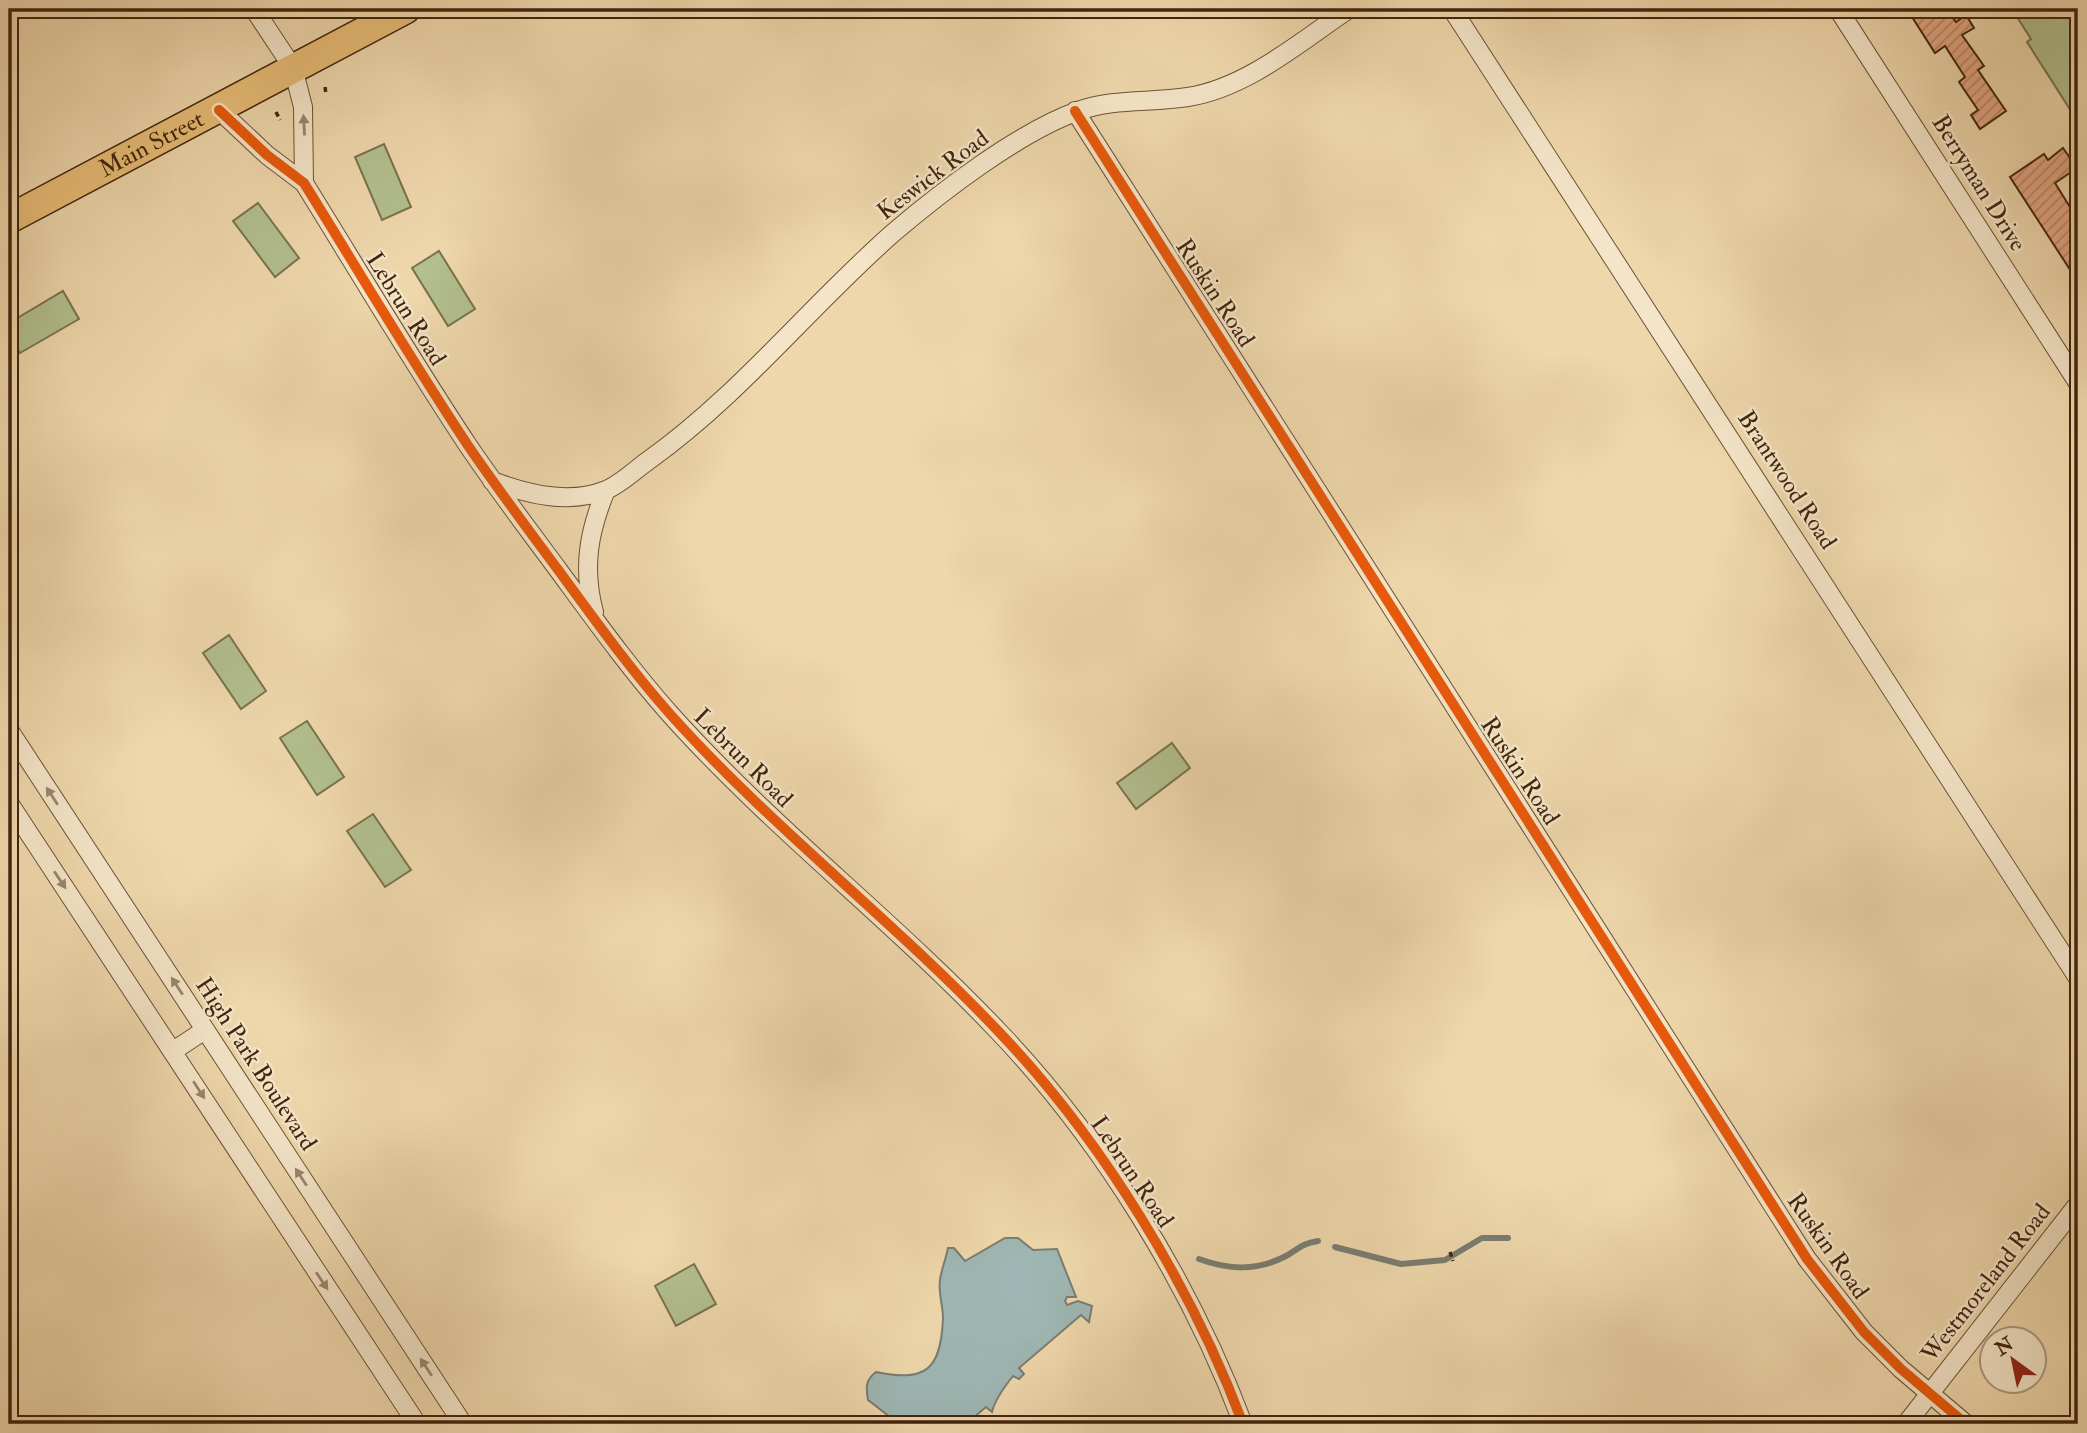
<svg xmlns="http://www.w3.org/2000/svg" width="2087" height="1433" viewBox="0 0 2087 1433" font-family="'IM FELL Double Pica',serif">
<style>
.pitch{fill:#b2bf8e;stroke:#7a724e;stroke-width:2}
.water{fill:#9eb7b4;stroke:#797d72;stroke-width:2}
.lines{fill:none;stroke-linecap:round;stroke-linejoin:round}
.stream{stroke:#797d72;stroke-width:6}
.building{fill:url(#building-hatch);stroke:#42250e;stroke-width:2}
.street-casing{stroke:#6d5235;stroke-width:20}
.primary-casing{stroke:#42250e;stroke-width:31}
.path{stroke:#42250e;stroke-width:3.5;stroke-dasharray:5 3.5;stroke-linecap:butt}
.street{stroke:#f4e5c8;stroke-width:18}
.primary{stroke:#e7bc76;stroke-width:28}
.cycleway-casing{stroke:#f4e5c8;stroke-width:15}
.cycleway{stroke:#e8590c;stroke-width:10}
.oneway{fill:#9b856b}
.labels{text-anchor:middle;dominant-baseline:central;stroke-width:5;stroke-linejoin:round;paint-order:stroke}
.street-label{font-size:24px;fill:#42250e;stroke:#f4e5c8}
</style>
<defs>
<pattern id="building-hatch" width="6" height="6" patternUnits="userSpaceOnUse" patternTransform="scale(1.75)"><rect width="6" height="6" fill="#e4a682"/><path d="M-1 1l2-2M0 6l6-6M5 7l2-2" fill="none" stroke="#ba8769"/></pattern>
</defs>
<rect width="100%" height="100%" fill="#eed7ab"/>
<filter id="stains"><feTurbulence type="fractalNoise" baseFrequency=".00286" numOctaves="4"/><feColorMatrix values="0 0 0 0 .2 0 0 0 0 .09 0 0 0 0 .02 0 0 0 .5 -.17"/></filter>
<radialGradient id="worn" r=".72"><stop offset=".6" stop-color="#630" stop-opacity="0"/><stop offset="1" stop-color="#630" stop-opacity=".3"/></radialGradient>
<path class="pitch" d="M2012 9H2078L2075 17 2078 22V122L2027 42 2031 39Z
M384 144 411 207 382 220 355 157Z
M258 203 299 258 275 277 233 221Z
M439 251 475 309 448 326 412 268Z
M63 291 79 319 20 353 9 334V323Z
M229 635 266 691 241 709 203 653Z
M307 721 344 777 317 795 280 738Z
M1172 743 1190 768 1136 809 1117 783Z
M373 814 411 870 385 887 347 831Z
M694 1264 716 1304 676 1326 655 1286Z"/>
<path class="water" d="M1005 1238H1018L1033 1250 1057 1249 1076 1297H1067L1065 1301 1067 1305 1078 1301 1092 1306 1089 1322 1081 1315 1019 1368 1024 1374 1019 1379 1013 1376C1005 1386 995 1399 992 1412L986 1407 966 1424H899L868 1400C866 1388 865 1380 876 1372 925 1382 941 1371 943 1318 943 1306 938 1292 940 1280 941 1270 946 1259 948 1248H954L965 1261Z"/>
<g class="lines">
<path class="stream" d="M1335 1247 1401 1264 1445 1260 1482 1238H1508
M1199 1259C1229 1270 1256 1271 1284 1257 1299 1249 1300 1244 1318 1241"/>
</g>
<path class="building" d="M1907 9H1947L1956 22 1966 15 1974 28 1962 35 1984 66 1978 70 2006 111 1980 129 1971 115 1978 110 1959 82 1965 77 1945 46 1935 53Z
M2063 148 2077 168 2055 183 2078 220V282L2010 177 2044 154 2048 160Z"/>
<g class="lines">
<defs>
<path id="street" d="M254 9 293 68 303 107 304 183
M1452 9 2078 978
M1838 9 2078 383
M219 110 267 155 304 183C358 270 410 358 467 444 496 487 528 529 559 571 595 620 630 669 670 714 772 828 894 921 999 1032 1102 1140 1191 1285 1243 1424
M1075 111 1807 1259 1864 1332 1901 1369 1966 1424
M492 481C528 494 568 505 606 490 621 484 636 469 649 460 740 395 810 306 893 233 941 192 1019 132 1078 111 1114 98 1150 103 1188 97 1247 88 1301 41 1349 9
M594 612C582 567 589 531 606 490
M9 730 463 1424
M9 803 417 1424
M173 1051 205 1030
M1906 1424 2078 1204"/>
<g id="primary">
<path id="s1" d="M9 219 406 9"/>
</g>
</defs>
<use href="#street" class="street-casing"/>
<use href="#primary" class="primary-casing"/>
<path class="path" d="M325 87 326 94
M276 112 280 120
M1450 1252 1453 1261"/>
<use href="#street" class="street"/>
<use href="#primary" class="primary"/>
<defs>
<path id="cycleway" d="M219 110 267 155 304 183C358 270 410 358 467 444 496 487 528 529 559 571 595 620 630 669 670 714 772 828 894 921 999 1032 1102 1140 1191 1285 1243 1424
M1075 111 1807 1259 1864 1332 1901 1369 1966 1424"/>
</defs>
<use href="#cycleway" class="cycleway-casing"/>
<use href="#cycleway" class="cycleway"/>
</g>
<defs><path id="oneway-solid" d="M-6-.8H1V-3.2L6.5 0L1 3.2V.8H-6Z" transform="scale(1.75)"/></defs>
<g class="oneway">
<use href="#oneway-solid" transform="translate(304 125) rotate(-93)"/>
<use href="#oneway-solid" transform="translate(52 796) rotate(-123)"/>
<use href="#oneway-solid" transform="translate(60 880) rotate(56)"/>
<use href="#oneway-solid" transform="translate(177 986) rotate(-123)"/>
<use href="#oneway-solid" transform="translate(199 1090) rotate(57)"/>
<use href="#oneway-solid" transform="translate(301 1177) rotate(-123)"/>
<use href="#oneway-solid" transform="translate(322 1281) rotate(56)"/>
<use href="#oneway-solid" transform="translate(426 1367) rotate(-123)"/>
</g>
<g class="labels">
<g class="street-label">
<text stroke="none"><textPath href="#s1" startOffset="161">Main Street</textPath></text>
<text transform="translate(933 175) rotate(-37)">Keswick Road</text>
<text transform="translate(1979 183) rotate(58)">Berryman Drive</text>
<text transform="translate(1215 293) rotate(57)">Ruskin Road</text>
<text transform="translate(406 309) rotate(58)">Lebrun Road</text>
<text transform="translate(1787 480) rotate(57)">Brantwood Road</text>
<text transform="translate(743 758) rotate(45)">Lebrun Road</text>
<text transform="translate(1520 771) rotate(57)">Ruskin Road</text>
<text transform="translate(256 1064) rotate(57)">High Park Boulevard</text>
<text transform="translate(1132 1172) rotate(56)">Lebrun Road</text>
<text transform="translate(1828 1246) rotate(55)">Ruskin Road</text>
<text transform="translate(1986 1283) rotate(-52)">Westmoreland Road</text>
</g>
</g>
<rect width="2087" height="1433" fill="none" stroke="#eed7ab" stroke-width="35"/>
<rect x="10" y="10" width="2066" height="1412" fill="none" stroke="#42250e" stroke-width="3.5"/>
<rect x="18" y="18" width="2052" height="1398" fill="none" stroke="#42250e" stroke-width="2"/>
<g transform="translate(2013 1360) rotate(327)"><circle r="33" fill="#f4e5c8" stroke="#ad987e" stroke-width="2"/>
<path d="M0-5L12 26L0 18L-12 26Z" fill="#8f2418"/>
<text y="-10" font-size="19" font-weight="bold" text-anchor="middle" fill="#42250e">N</text>
</g>
<rect width="100%" height="100%" filter="url(#stains)"/>
<rect width="100%" height="100%" fill="url(#worn)"/>
</svg>
